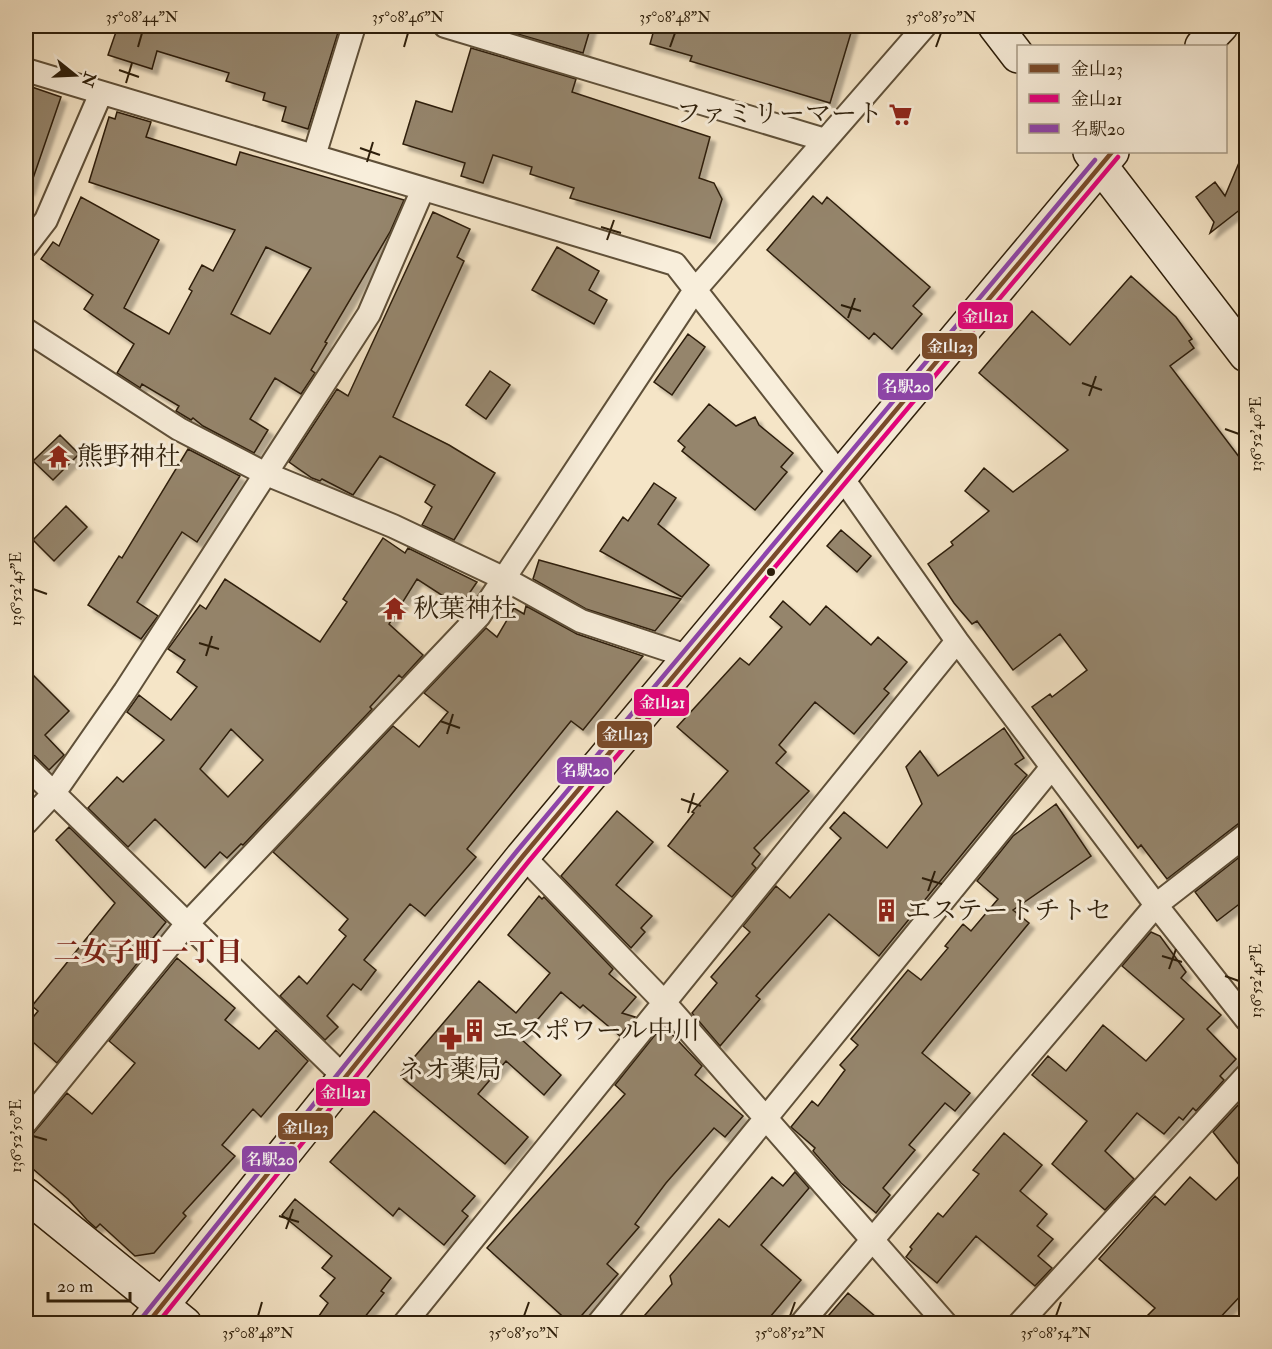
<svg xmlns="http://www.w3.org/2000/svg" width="1272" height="1349" viewBox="0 0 1272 1349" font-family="'IM FELL Double Pica','Noto Serif JP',serif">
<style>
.building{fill:#95856c;stroke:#2d1e0a;stroke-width:1.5;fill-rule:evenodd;filter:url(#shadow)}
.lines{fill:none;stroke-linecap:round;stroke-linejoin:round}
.street-casing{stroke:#5f5039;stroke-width:26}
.secondary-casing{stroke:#2d1e0a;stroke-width:36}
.street{stroke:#f8eedb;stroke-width:22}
.secondary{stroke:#f8eedb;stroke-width:33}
.bus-1-casing{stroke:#f8eedb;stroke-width:9}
.bus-2-casing{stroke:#f8eedb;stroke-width:9}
.bus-3-casing{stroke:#f8eedb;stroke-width:9}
.bus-1{stroke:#7a4b2a;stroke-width:4.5}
.bus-2{stroke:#e5007d;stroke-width:4.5}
.bus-3{stroke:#8e44ad;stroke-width:4.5}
.ticks{fill:none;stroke:#2d1e0a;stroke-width:2}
.bus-dot{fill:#2d1e0a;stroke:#f8eedb;stroke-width:2}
.labels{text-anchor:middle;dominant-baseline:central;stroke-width:6;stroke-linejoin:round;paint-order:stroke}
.poi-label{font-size:26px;fill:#2d1e0a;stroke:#f8eedb;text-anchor:start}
.neighbourhood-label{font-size:27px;font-weight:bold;fill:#7a1f14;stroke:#f8eedb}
.line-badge{stroke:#f8eedb;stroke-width:2}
.badge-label{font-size:16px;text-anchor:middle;font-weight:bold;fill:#fff}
.neatline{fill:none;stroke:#2d1e0a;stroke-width:2}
.ticks-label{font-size:15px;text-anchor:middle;fill:#2d1e0a}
</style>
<defs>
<filter id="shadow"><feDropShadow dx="5.5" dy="5.5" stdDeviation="1.5" flood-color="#0004"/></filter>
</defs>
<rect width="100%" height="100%" fill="#f5e5c7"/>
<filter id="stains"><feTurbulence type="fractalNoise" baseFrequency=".00333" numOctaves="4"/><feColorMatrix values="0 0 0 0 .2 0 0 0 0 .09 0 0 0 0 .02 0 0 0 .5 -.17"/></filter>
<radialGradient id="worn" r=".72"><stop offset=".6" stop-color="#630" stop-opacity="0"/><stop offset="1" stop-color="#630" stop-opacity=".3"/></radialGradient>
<path class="building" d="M118 26H206L227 32 229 26H340L308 129 282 121 286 107 263 100 265 93 226 81 229 73 157 51 152 69 108 55Z
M490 26H591L583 53Z
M655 26H853L830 103 690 61 692 56 650 44Z
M471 48 576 79 572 92 710 137 699 178 714 183 722 199 710 238 570 198 574 188 530 174 532 167 493 155 483 183 461 176 465 163 403 144 416 101 452 112Z
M26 85 61 97 29 190H26Z
M117 112 151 122 146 137 236 165 240 152 404 200 390 232 325 342 327 343 311 370 315 373 301 394 275 378 250 419 268 430 254 453 203 426 193 418 191 420 176 411 179 406 142 384 140 388 117 373 134 344 84 309 93 295 41 259 53 242 59 246 81 197 159 240 124 308 169 334 192 291 189 289 202 265 213 271 235 230 89 182 109 117 115 119ZM266 247 311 268 270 334 231 314Z
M1246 146V205L1210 233 1214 222 1196 197 1215 182 1225 196Z
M813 196 822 204 827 197 930 287 913 306 922 314 892 349 874 333 869 339 767 250Z
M433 212 470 229 457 257 464 261 393 417 449 445 495 473 454 540 422 525 432 507 425 502 435 485 380 456 353 495 322 479 320 481 312 478 289 462 337 389 348 396Z
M557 247 599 271 589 290 607 300 594 324 532 290Z
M1131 276 1176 317 1192 339 1189 341 1194 348 1170 366 1246 466V822L1238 824 1167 879 1141 845 1138 848 1032 707 1050 694 1052 697 1087 670 1060 634 1013 670 977 621 972 624 954 603 928 564 953 545 951 542 989 511 965 491 984 468 1013 492 1068 450 979 373 1032 311 1070 345Z
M688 334 705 347 672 395 654 382Z
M490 371 510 385 486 419 466 405Z
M709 404 736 426 755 417 759 425 793 453 781 467 787 472 755 510 682 451 685 447 678 441Z
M60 435 79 454 53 480 33 461Z
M188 449 240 476 197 542 182 532 137 602 158 616 141 639 88 605 119 556 122 558Z
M654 483 676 498 658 524 709 565 682 597 600 551 623 517 628 521Z
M66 506 87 527 54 561 33 540Z
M841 530 871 556 857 572 827 546Z
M383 538 405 553 408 548 477 582 460 607 417 579 389 624 423 655 402 678 399 675 370 707 372 709 243 845 241 844 227 858 220 852 205 868 155 819 128 847 88 808 117 777 123 782 164 740 127 712 139 695 171 720 197 687 177 672 185 660 168 649 200 605 206 609 225 579 320 642 347 602 343 599ZM231 729 263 760 228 797 200 769Z
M539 560 582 572 681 599 655 631 586 609 533 579Z
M783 601 810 625 826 606 871 645 878 637 907 662 884 689 889 693 854 734 815 702 779 745 786 752 776 763 809 791 754 848 760 854 752 864 756 868 732 897 668 846 694 813 692 812 728 771 677 727 740 658 749 665 782 627 770 617Z
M526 606 577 634 643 656 583 730 571 721 467 849 476 857 425 916 410 904 364 960 376 970 361 990 353 984 327 1016 338 1027 325 1040 280 996 299 976 307 984 346 936 339 930 348 919 273 852 393 726 419 747 448 712 424 693 486 628 497 637 514 608 524 614Z
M26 668 69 711 45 735 64 755 49 770 35 756 26 753Z
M1004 728 1024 758 1015 764 1027 775 879 956 829 914 756 996 760 999 720 1046 692 1013 717 983 711 977 750 932 743 926 776 886 790 898 841 838 830 828 844 812 887 848 922 804 906 767 920 751 938 776Z
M1056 804 1091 856 1013 910 1029 923 922 1053 970 1093 955 1111 945 1103 909 1145 915 1150 883 1188 890 1195 876 1213 841 1183 813 1151 815 1148 791 1127 812 1101 818 1106 845 1070 840 1065 858 1045 851 1039 908 970 921 980 948 948 945 946 963 924 971 931 998 899 977 881 1013 836Z
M617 811 653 842 616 885 652 916 641 928 645 932 631 948 561 876Z
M69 827 166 922 153 938 156 940 57 1063 26 1036V1026L38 1011 32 1006 115 903 56 840Z
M1246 852V899L1217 921 1195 892Z
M539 896 542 899 544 897 613 969 609 974 636 997 622 1013 635 1017 620 1036 583 1005 580 1008 561 992 521 1039 561 1075 544 1095 506 1061 478 1094 528 1137 505 1164 399 1075 479 981 516 1013 550 973 508 935Z
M1151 932 1160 936 1186 972 1181 978 1221 1015 1207 1029 1236 1059 1220 1076 1224 1080 1196 1111 1193 1108 1183 1120 1179 1117 1164 1134 1137 1113 1105 1151 1134 1179 1105 1210 1052 1164 1087 1121 1032 1075 1048 1056 1066 1071 1103 1025 1146 1061 1184 1019 1122 966Z
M177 958 235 1008 225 1020 259 1049 276 1030 308 1061 261 1117 253 1109 222 1145 235 1156 183 1213 186 1216 154 1253 135 1256 100 1224 96 1228 87 1220 68 1199 26 1163V1142L67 1093 92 1114 135 1063 109 1041Z
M663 1025 702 1066 695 1075 743 1116 725 1137 714 1128 666 1183 635 1224 639 1227 607 1264 618 1274 575 1323H570L487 1248 625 1094 615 1085Z
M1241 1102 1246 1109V1290L1215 1323H1140L1155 1308 1099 1259 1155 1196 1165 1205 1190 1177 1216 1200 1244 1171 1213 1132Z
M374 1111 475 1196 462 1211 468 1216 444 1245 399 1208 393 1216 330 1162Z
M1004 1133 1042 1165 1020 1191 1047 1214 1037 1226 1053 1239 1038 1256 1052 1268 1035 1286 976 1236 937 1283 906 1257 912 1249 910 1247 938 1213 943 1217 979 1174 973 1170Z
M795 1172 809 1188 761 1245 801 1280 765 1323H638L672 1284 670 1276 719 1219 729 1227 772 1177 783 1186Z
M295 1199 391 1278 381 1291 384 1293 360 1323H314L328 1303 320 1296 335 1278 322 1268 332 1256 282 1215Z
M848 1293 883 1323H822Z"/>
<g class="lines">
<defs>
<path id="street" d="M445 26 825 140
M26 70 675 264 841 476 957 641 1156 905 1246 1019
M314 156 354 26
M26 246 46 220 101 93
M26 330 179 429 264 473 393 526 505 579 581 621 690 657
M26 766 345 1078
M26 823 54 793 125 691 369 314 423 189
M523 856 663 1001 946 1324
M26 1122 186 925 479 616 695 290 925 26
M404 1324 957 641
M598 1324 1052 767
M801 1324 1156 905 1246 835
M1019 1324 1246 1076"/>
<path id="secondary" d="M995 26 1018 56
M1202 46 1221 26
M1090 152 1246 355
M26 1195 185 1324
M147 1324 523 856 1112 152"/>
</defs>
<use href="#street" class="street-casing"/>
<use href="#secondary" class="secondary-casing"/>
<use href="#street" class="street"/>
<use href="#secondary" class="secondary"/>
<defs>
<path id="bus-1" d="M147 1324 523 856 1112 152"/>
<path id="bus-2" d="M157 1324 529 861 1118 157"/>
<path id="bus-3" d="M141 1319 517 851 1095 160"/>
</defs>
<use href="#bus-1" class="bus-1-casing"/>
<use href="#bus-2" class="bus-2-casing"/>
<use href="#bus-3" class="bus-3-casing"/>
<use href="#bus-1" class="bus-1"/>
<use href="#bus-2" class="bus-2"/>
<use href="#bus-3" class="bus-3"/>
</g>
<path class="ticks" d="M138 47 142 33M404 47 408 33M670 47 675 33M936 47 941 33M119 70 139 77M126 83 132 63M360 148 380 155M367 162 373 142M601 227 621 233M607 240 614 220M841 305 861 311M848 318 855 298M1082 383 1102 390M1089 396 1096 376M1225 429 1239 434M33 589 47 594M199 643 219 649M206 656 212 636M440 721 460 728M447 734 453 714M681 799 701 806M688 813 694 793M922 878 942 884M928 891 935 871M1162 956 1182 962M1169 969 1176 949M1225 976 1239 981M33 1136 47 1140M279 1216 299 1222M286 1229 293 1209M258 1316 262 1302M524 1316 529 1302M790 1316 795 1302M1056 1316 1061 1302"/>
<defs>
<symbol id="supermarket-bare" viewBox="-9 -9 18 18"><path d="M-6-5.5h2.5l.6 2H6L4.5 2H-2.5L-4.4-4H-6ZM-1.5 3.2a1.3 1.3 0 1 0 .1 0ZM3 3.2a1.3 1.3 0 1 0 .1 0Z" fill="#8f2418" stroke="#f8eedb" stroke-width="2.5" paint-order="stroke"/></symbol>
<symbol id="temple-bare" viewBox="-9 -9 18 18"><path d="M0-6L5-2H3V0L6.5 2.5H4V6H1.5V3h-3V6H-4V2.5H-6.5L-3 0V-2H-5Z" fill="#8f2418" stroke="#f8eedb" stroke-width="2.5" paint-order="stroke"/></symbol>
<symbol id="building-bare" viewBox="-9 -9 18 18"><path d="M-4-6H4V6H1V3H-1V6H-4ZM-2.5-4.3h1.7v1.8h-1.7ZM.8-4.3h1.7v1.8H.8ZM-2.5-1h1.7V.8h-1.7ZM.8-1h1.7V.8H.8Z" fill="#8f2418" stroke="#f8eedb" stroke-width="2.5" paint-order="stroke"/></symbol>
<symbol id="pharmacy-bare" viewBox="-9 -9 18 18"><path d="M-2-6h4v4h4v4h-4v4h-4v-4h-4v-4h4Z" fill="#8f2418" stroke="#f8eedb" stroke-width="2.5" paint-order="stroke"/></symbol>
</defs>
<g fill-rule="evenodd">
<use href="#supermarket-bare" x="884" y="98" width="33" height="33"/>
<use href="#temple-bare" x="42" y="440" width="33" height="33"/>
<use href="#temple-bare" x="378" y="592" width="33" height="33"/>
<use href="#building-bare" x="870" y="894" width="33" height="33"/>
<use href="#building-bare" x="458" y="1014" width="33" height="33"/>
<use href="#pharmacy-bare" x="434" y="1022" width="33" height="33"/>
</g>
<circle class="bus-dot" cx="771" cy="572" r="5"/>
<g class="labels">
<g class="poi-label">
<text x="883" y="114" text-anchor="end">ファミリーマート</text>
<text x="77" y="457">熊野神社</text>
<text x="413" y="609">秋葉神社</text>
<text x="905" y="911">エステートチトセ</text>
<text x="492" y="1031">エスポワール中川</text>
<text x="450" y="1070" text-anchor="middle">ネオ薬局</text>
</g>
<g class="neighbourhood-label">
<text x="148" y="952">二女子町一丁目</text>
</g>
</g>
<g class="line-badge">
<rect x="957" y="301" width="57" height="29" rx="6" fill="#e5007d"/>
<rect x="921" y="332" width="57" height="28" rx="6" fill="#7a4b2a"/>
<rect x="877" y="372" width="57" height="29" rx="6" fill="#8e44ad"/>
<rect x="633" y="688" width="57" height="29" rx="6" fill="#e5007d"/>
<rect x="596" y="720" width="57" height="29" rx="6" fill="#7a4b2a"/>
<rect x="556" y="756" width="57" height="29" rx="6" fill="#8e44ad"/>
<rect x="315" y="1078" width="56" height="29" rx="6" fill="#e5007d"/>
<rect x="277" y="1112" width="57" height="29" rx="6" fill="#7a4b2a"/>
<rect x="241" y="1145" width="57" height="28" rx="6" fill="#8e44ad"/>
</g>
<g class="badge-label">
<text x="985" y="322">金山21</text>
<text x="950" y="352">金山23</text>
<text x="906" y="392">名駅20</text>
<text x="662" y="708">金山21</text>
<text x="625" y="740">金山23</text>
<text x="585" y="776">名駅20</text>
<text x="343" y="1098">金山21</text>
<text x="305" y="1133">金山23</text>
<text x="270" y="1165">名駅20</text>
</g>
<rect width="1272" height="1349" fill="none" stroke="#f5e5c7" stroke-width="66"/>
<rect x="1017" y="45" width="210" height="108" fill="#f8eedb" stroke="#a79b87" stroke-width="1.5"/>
<rect x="1029" y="64" width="30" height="9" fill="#7a4b2a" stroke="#a79b87" stroke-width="1.5"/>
<text x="1071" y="75" font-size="18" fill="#2d1e0a">金山23</text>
<rect x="1029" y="94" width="30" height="9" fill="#e5007d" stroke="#a79b87" stroke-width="1.5"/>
<text x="1071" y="105" font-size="18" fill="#2d1e0a">金山21</text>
<rect x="1029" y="124" width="30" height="9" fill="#8e44ad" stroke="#a79b87" stroke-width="1.5"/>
<text x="1071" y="135" font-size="18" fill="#2d1e0a">名駅20</text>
<g transform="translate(75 75) rotate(108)" stroke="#f8eedb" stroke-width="4.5" paint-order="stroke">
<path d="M0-4.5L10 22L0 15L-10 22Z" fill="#2d1e0a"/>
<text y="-9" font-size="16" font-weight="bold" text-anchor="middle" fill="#2d1e0a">N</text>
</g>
<path d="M48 1292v9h82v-9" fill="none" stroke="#2d1e0a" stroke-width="3"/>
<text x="57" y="1292" font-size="18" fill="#2d1e0a" stroke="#f8eedb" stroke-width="4.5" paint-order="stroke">20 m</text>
<rect x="33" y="33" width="1206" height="1283" class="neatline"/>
<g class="ticks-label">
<text x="142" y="22">35°08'44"N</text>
<text x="408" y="22">35°08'46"N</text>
<text x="675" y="22">35°08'48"N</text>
<text x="941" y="22">35°08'50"N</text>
<text transform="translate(1256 434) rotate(-90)" y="5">136°52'40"E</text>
<text transform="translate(16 589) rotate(-90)" y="5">136°52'45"E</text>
<text transform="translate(1256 981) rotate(-90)" y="5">136°52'45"E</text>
<text transform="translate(16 1136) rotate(-90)" y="5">136°52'50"E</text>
<text x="258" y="1338">35°08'48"N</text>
<text x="524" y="1338">35°08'50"N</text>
<text x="790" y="1338">35°08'52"N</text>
<text x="1056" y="1338">35°08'54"N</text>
</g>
<rect width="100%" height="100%" filter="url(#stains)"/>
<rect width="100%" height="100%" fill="url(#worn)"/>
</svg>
